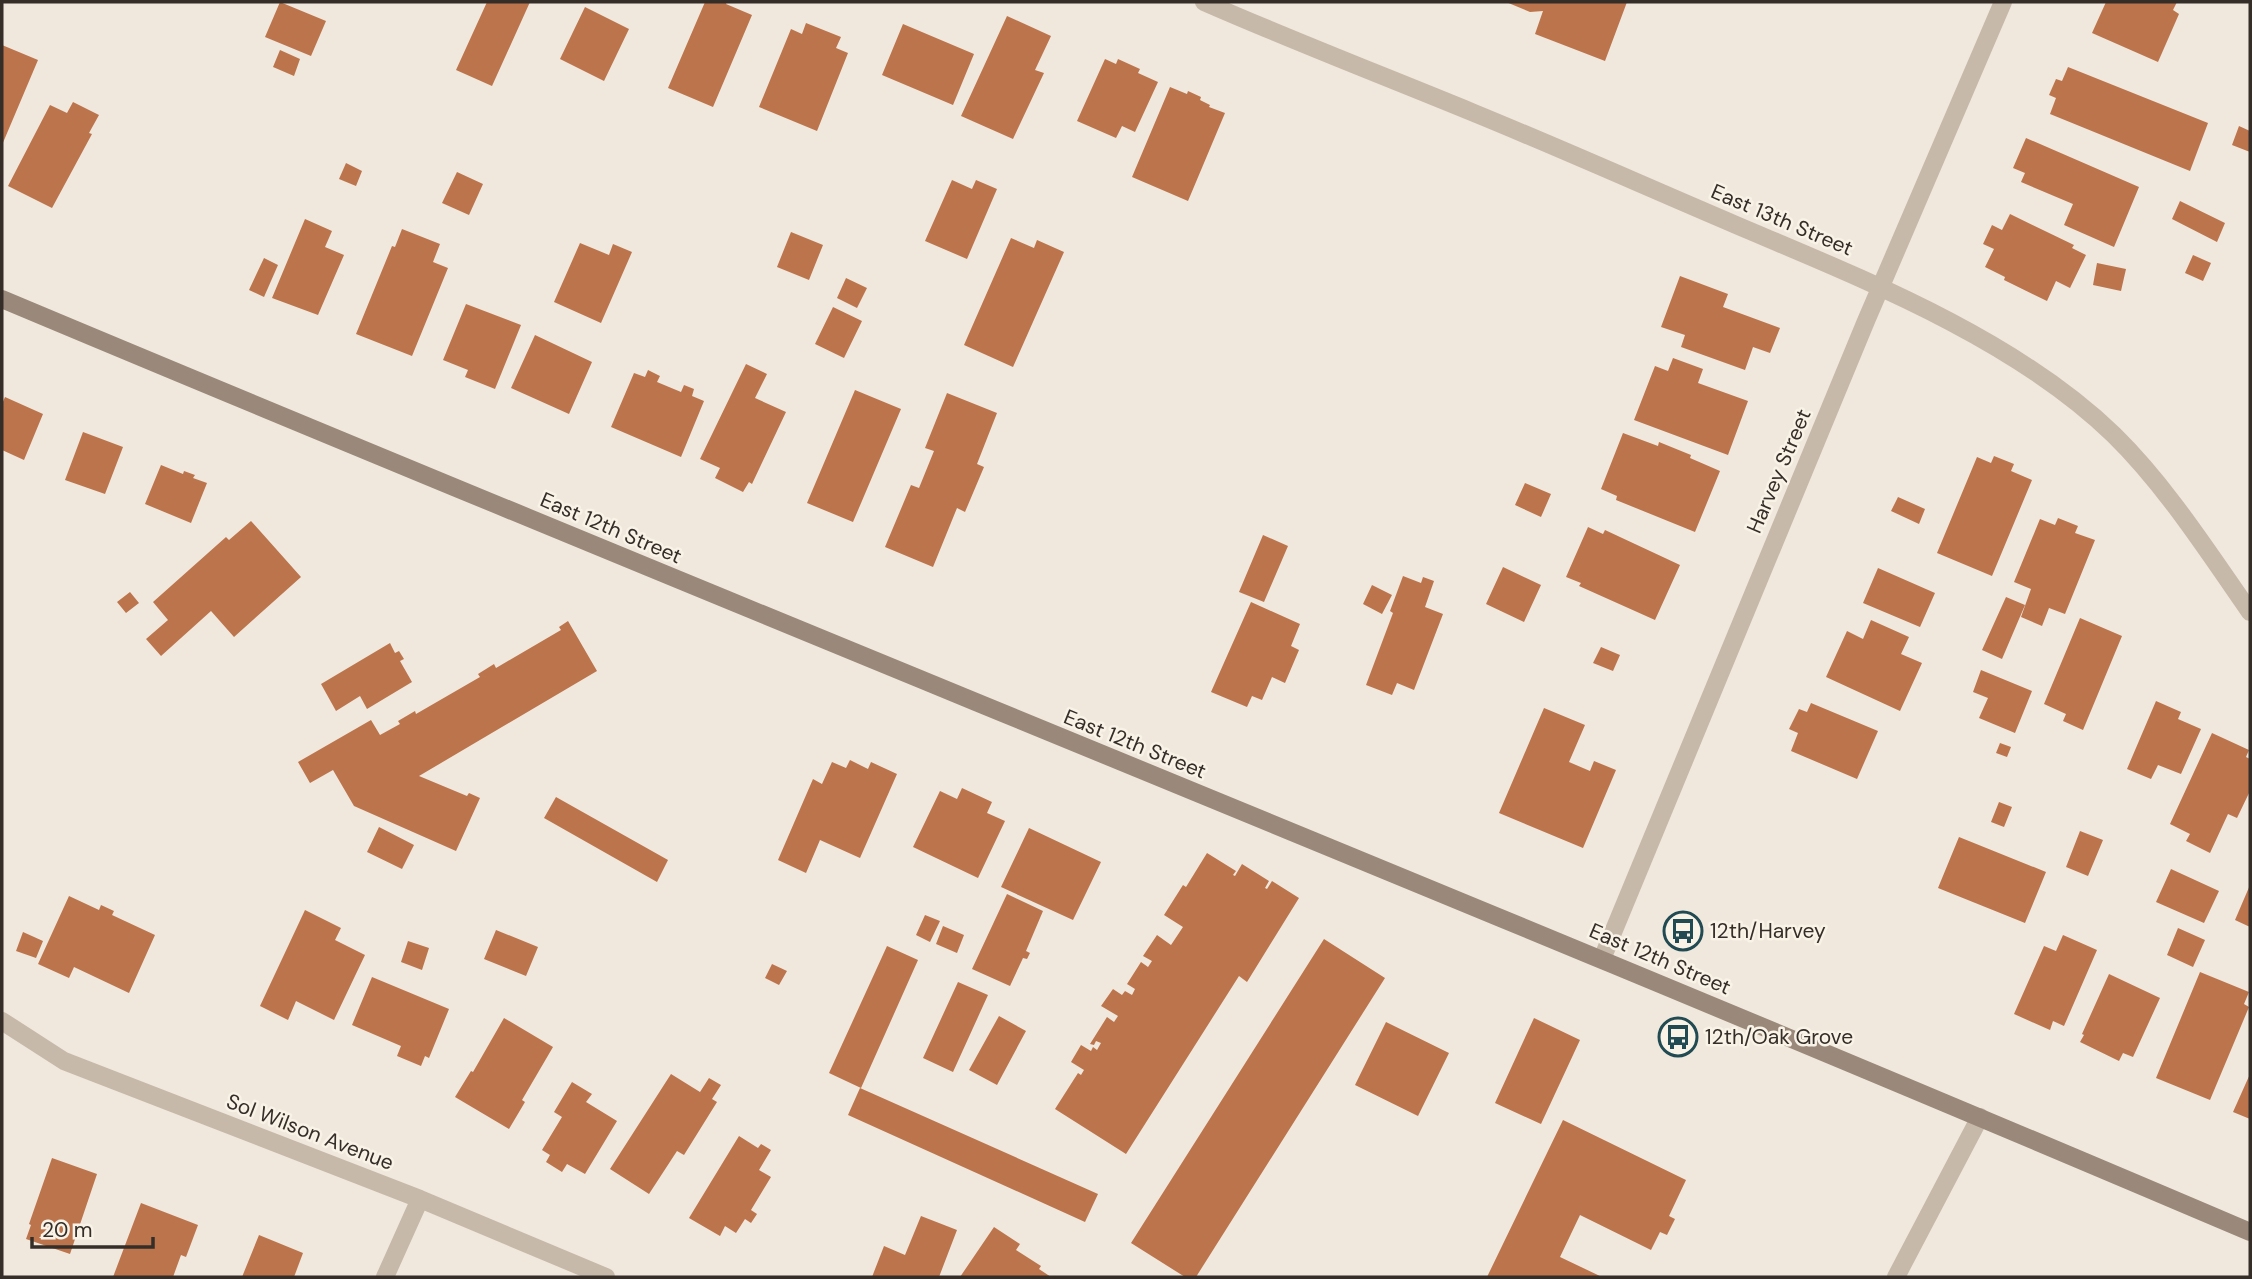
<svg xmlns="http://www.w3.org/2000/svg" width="2252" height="1279" viewBox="0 0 2252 1279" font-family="'DM Sans',sans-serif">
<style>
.building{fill:#bc744d}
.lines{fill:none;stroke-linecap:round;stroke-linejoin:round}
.street{stroke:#c7b9a9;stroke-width:18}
.secondary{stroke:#9a897a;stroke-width:18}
.labels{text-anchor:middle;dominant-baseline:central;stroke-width:5;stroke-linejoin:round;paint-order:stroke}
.street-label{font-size:21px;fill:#342d28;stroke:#f8f2e7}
.poi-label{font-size:21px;fill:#342d28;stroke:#f8f2e7;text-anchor:start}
</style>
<rect width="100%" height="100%" fill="#f0e8dc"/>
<path class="building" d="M280 2 326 21 311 56 265 37Z
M487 2H530L492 86 456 70Z
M705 2H727L726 4 752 15 713 107 668 88Z
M1506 2H1627L1605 61 1535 34 1543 11 1530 12Z
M2106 2H2177L2173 10 2179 14 2158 62 2092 33Z
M585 7 629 29 604 81 560 59Z
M1007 16 1051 36 1035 70 1044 73 1013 139 961 116Z
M806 23 841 37 836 48 848 53 817 131 759 107 791 29 802 34Z
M903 24 974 54 953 105 882 75Z
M2 45 38 60 2 145Z
M280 50 300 59 294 76 273 67Z
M1105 59 1116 64 1118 59 1140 69 1138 73 1158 82 1135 132 1122 126 1116 138 1077 121Z
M2068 67 2208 123 2190 171 2050 114 2056 98 2049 95 2056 79 2062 81Z
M1170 87 1187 94 1188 91 1201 97 1200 100 1210 105 1209 107 1225 113 1188 201 1132 177Z
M73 102 99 115 89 133 92 134 52 208 8 186 50 105 67 113Z
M2239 126 2250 131V152L2232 145Z
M2026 138 2139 187 2114 247 2064 225 2073 204 2021 182 2025 173 2013 168Z
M346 163 362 171 356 186 339 179Z
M457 172 483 184 469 215 442 203Z
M952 180 972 189 976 180 997 189 967 259 925 241Z
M2180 201 2225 223 2217 242 2172 219Z
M2010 214 2074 245 2072 248 2086 255 2070 288 2056 281 2047 301 2004 280 2005 277 1985 267 1994 249 1983 244 1992 225 2002 230Z
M305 219 332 231 325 247 344 255 318 315 272 298Z
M402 229 440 244 433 262 448 268 412 356 356 334 392 246 395 247Z
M791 232 823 245 809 280 777 267Z
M1011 238 1034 248 1037 240 1064 252 1013 367 964 345Z
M580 243 609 255 613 244 632 252 601 323 554 302Z
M2193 255 2211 263 2203 281 2185 273Z
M264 258 278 265 264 297 249 290Z
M2097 263 2126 269 2121 291 2093 285Z
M1680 276 1728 294 1723 307 1780 328 1770 353 1753 347 1745 370 1681 347 1685 335 1661 327Z
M846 278 867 288 857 308 837 298Z
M466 304 521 325 495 389 465 377 468 370 443 360Z
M833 307 862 321 844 358 815 344Z
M535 335 592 362 569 414 511 388Z
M1673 358 1703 369 1698 383 1748 401 1728 455 1634 420 1655 366 1668 371Z
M746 364 767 374 755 398 786 412 752 484 749 482 743 492 715 478 720 468 700 459Z
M648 370 660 376 657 382 681 392 684 385 694 389 692 396 704 401 681 457 611 427 634 373 645 377Z
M855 390 901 409 853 522 807 503Z
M947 393 997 413 977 464 984 467 965 512 957 508 933 567 885 547 911 485 919 488 934 451 925 448Z
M5 397 43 414 24 460 2 450V404Z
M83 432 123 447 105 494 65 480Z
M1623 433 1658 446 1659 442 1691 455 1690 458 1720 471 1695 532 1616 500 1617 496 1601 489Z
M1994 456 2014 464 2011 471 2032 480 1992 576 1937 553 1977 457 1991 463Z
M161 465 183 474 184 471 195 475 193 478 207 483 191 523 145 504Z
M1525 483 1551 494 1541 517 1515 505Z
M1898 497 1925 509 1919 524 1891 511Z
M2058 518 2078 526 2075 533 2095 540 2065 614 2049 608 2042 626 2021 617 2031 589 2014 582 2040 519 2055 525Z
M251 521 301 577 234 637 211 611 161 656 146 639 168 620 153 602 226 537 229 540Z
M1588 527 1603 534 1605 530 1680 565 1655 620 1579 586 1581 583 1566 577Z
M1263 535 1288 546 1264 602 1239 592Z
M1503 567 1541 585 1524 622 1486 604Z
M1878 568 1935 593 1920 627 1863 603Z
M1403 576 1421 583 1423 577 1434 581 1425 607 1443 614 1414 690 1397 683 1392 695 1366 685 1393 613 1390 611Z
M1372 585 1392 595 1382 614 1363 604Z
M130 592 139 603 126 613 117 602Z
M2006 597 2025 605 2002 659 1982 650Z
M1251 602 1300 624 1291 646 1299 650 1285 683 1272 677 1262 700 1252 696 1247 707 1211 692Z
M2080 618 2122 636 2083 730 2063 721 2066 714 2044 704Z
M1871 620 1909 637 1901 654 1922 663 1900 711 1826 677 1847 631 1863 639Z
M568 621 597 671 419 776 467 796 469 793 480 798 456 851 354 806 333 770 310 783 298 762 371 720 380 735 400 724 398 721 415 711 416 714 480 677 478 674 494 664 496 668 561 630 559 627Z
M390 643 395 653 399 651 404 659 400 661 412 682 367 709 360 696 336 711 321 684Z
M1601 647 1620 655 1613 671 1593 663Z
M1981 670 2032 691 2015 733 1979 718 1988 698 1973 692Z
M2156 701 2181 712 2178 719 2201 729 2181 774 2158 765 2151 779 2127 769Z
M1811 703 1878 731 1857 779 1791 751 1798 733 1789 729 1799 709 1807 712Z
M1544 708 1585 725 1569 762 1590 771 1594 761 1616 770 1583 848 1499 813Z
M2212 733 2249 750 2246 757 2250 759V791L2237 818 2228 814 2210 853 2186 841 2190 834 2170 824Z
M2000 743 2011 747 2007 757 1996 753Z
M850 760 868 769 871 762 897 774 860 858 820 840 806 873 778 860 813 779 822 784 832 762 846 768Z
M962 788 992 802 987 813 1005 821 978 878 913 847 940 791 957 799Z
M556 797 668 860 657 882 544 818Z
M1999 802 2012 807 2004 827 1991 822Z
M379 827 414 845 402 869 367 852Z
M1029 828 1101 862 1073 920 1001 887Z
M2080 831 2103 840 2088 876 2066 867Z
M1959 837 2046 872 2025 923 1938 888Z
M1207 853 1236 871 1233 875 1235 876 1242 864 1269 881 1265 888 1267 889 1272 881 1299 898 1247 982 1239 976 1126 1154 1055 1109 1078 1073 1081 1075 1084 1070 1071 1062 1081 1045 1091 1051 1093 1047 1097 1050 1101 1043 1096 1041 1094 1045 1090 1044 1107 1017 1114 1022 1118 1016 1101 1006 1113 989 1122 995 1125 991 1132 995 1135 989 1127 984 1141 962 1148 967 1152 961 1143 956 1157 935 1171 945 1183 927 1164 915 1183 885 1186 887Z
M2171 869 2219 891 2204 923 2156 902Z
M2250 885V927L2235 920Z
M1007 894 1043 911 1026 951 1030 953 1027 959 1023 958 1010 986 972 969Z
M69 896 99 910 101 905 114 911 112 915 155 935 129 993 74 967 69 978 38 964Z
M305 910 341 928 335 940 365 955 334 1020 296 1001 288 1020 260 1006Z
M925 915 940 921 930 942 916 935Z
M943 926 964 935 957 953 936 944Z
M2178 928 2205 940 2193 967 2167 955Z
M496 930 538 947 526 976 484 959Z
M23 932 43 941 36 958 16 951Z
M2063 935 2097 950 2064 1026 2053 1021 2050 1030 2014 1014 2044 946 2056 951Z
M1324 939 1385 978 1196 1277H1185L1131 1243Z
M408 941 429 948 422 970 401 962Z
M887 946 918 960 861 1088 829 1073Z
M772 964 787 971 779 985 765 978Z
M2200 972 2249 992 2244 1004 2249 1007 2210 1100 2156 1078Z
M2109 974 2160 998 2133 1057 2123 1053 2119 1061 2080 1042 2084 1035 2082 1034Z
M372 977 449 1009 429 1058 425 1056 421 1066 397 1056 401 1046 352 1025Z
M958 982 988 995 953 1072 923 1058Z
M999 1016 1026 1031 997 1085 969 1070Z
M504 1018 553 1047 522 1100 525 1102 509 1129 455 1097 471 1071 473 1072Z
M1534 1018 1580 1040 1541 1124 1495 1103Z
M1386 1022 1449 1053 1418 1116 1355 1085Z
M671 1074 700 1092 709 1078 721 1085 712 1099 717 1102 684 1155 677 1151 649 1194 610 1169Z
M2250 1074V1119L2233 1112Z
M572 1082 592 1094 586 1102 617 1121 585 1174 567 1164 562 1172 546 1162 550 1155 542 1150 562 1117 554 1112Z
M860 1088 1098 1194 1085 1222 848 1115Z
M1563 1120 1686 1180 1669 1216 1675 1219 1667 1235 1660 1232 1651 1250 1580 1215 1560 1257 1602 1277H1487Z
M739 1136 758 1148 761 1144 771 1150 759 1170 771 1177 751 1210 757 1214 751 1223 745 1219 736 1233 725 1226 720 1236 689 1218Z
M52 1158 97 1174 70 1254 26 1239 31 1225 29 1224Z
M141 1203 198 1225 186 1257 181 1255 173 1277H113Z
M921 1216 957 1230 939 1277H872L884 1246 905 1255Z
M994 1227 1020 1244 1016 1250 1041 1266 1039 1269 1051 1277H960Z
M259 1235 303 1253 294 1277H242Z"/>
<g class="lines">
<path class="street" d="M1204 2C1293 41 1384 76 1474 113 1562 149 1649 188 1736 225 1863 279 2014 338 2114 435 2166 486 2208 552 2250 612
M1602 959 1866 321 2003 2
M2 1021 64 1061 420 1199 606 1277
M385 1277 420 1199
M1896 1277 1980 1117"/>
<path class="secondary" d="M2 299C750 613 1504 914 2250 1232"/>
</g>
<defs>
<symbol id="bus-ring" viewBox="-11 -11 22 22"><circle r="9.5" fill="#f8f2e7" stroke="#214a52" stroke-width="1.5"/><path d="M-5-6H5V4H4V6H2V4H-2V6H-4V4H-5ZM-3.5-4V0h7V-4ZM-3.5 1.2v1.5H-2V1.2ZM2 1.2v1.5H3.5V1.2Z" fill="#214a52"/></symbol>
</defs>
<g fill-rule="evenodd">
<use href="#bus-ring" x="1661" y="909" width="44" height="44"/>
<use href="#bus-ring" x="1656" y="1015" width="44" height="44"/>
</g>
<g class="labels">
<g class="street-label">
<text transform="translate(1782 220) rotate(23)">East 13th Street</text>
<text transform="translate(1779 471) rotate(-67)">Harvey Street</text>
<text transform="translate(611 528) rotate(23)">East 12th Street</text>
<text transform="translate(1135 744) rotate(22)">East 12th Street</text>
<text transform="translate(1660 959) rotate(23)">East 12th Street</text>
<text transform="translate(310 1132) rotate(21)">Sol Wilson Avenue</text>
</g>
<g class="poi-label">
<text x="1710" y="931">12th/Harvey</text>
<text x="1705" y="1037">12th/Oak Grove</text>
</g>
</g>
<rect width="2252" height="1279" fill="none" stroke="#342d28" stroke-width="7"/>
<path d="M32 1237v10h121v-10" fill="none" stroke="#342d28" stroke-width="3.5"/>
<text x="42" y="1237" font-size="21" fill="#342d28" stroke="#f8f2e7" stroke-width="5" paint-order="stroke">20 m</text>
</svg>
